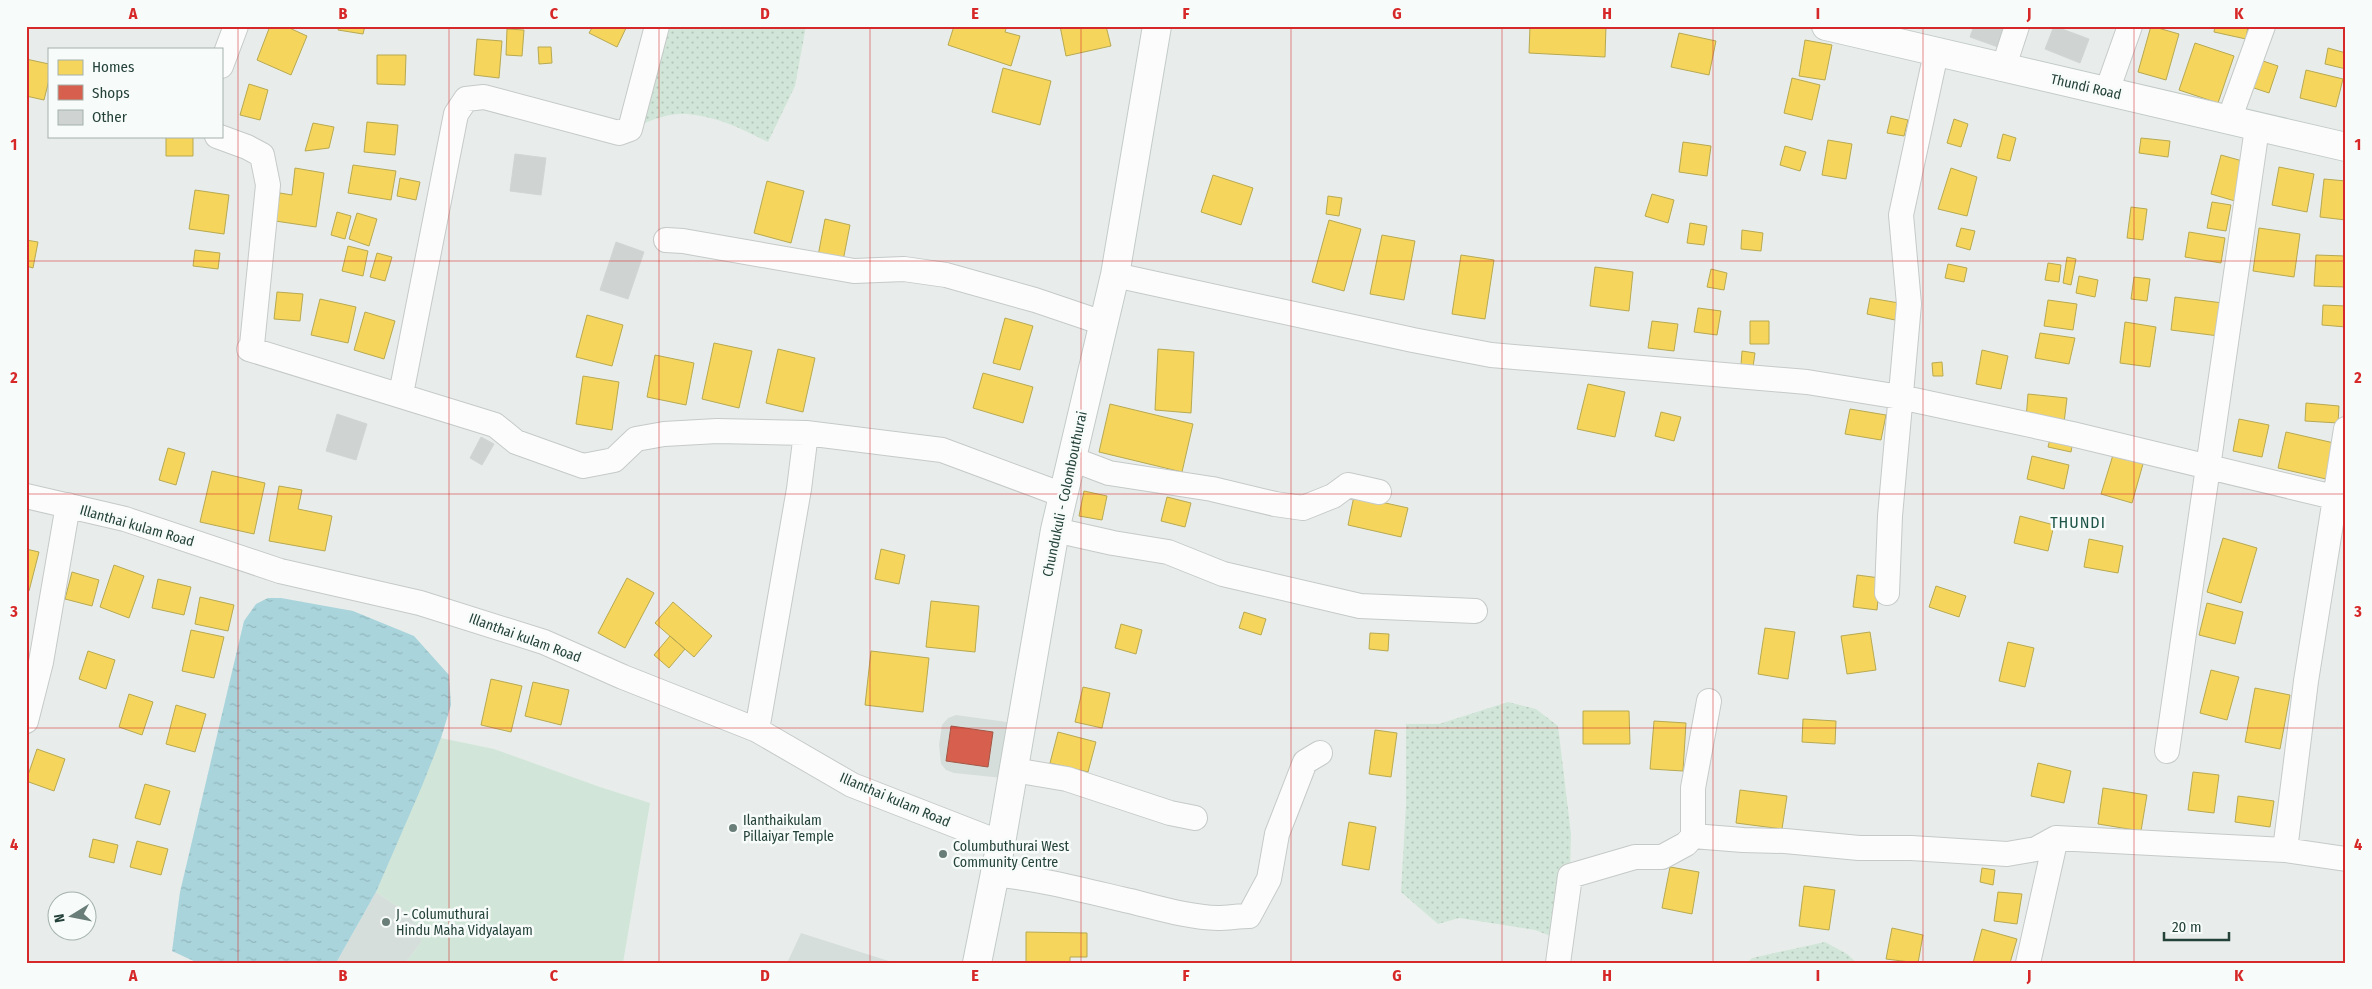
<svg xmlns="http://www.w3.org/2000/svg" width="2372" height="989" viewBox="0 0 2372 989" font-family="'Fira Sans Condensed',sans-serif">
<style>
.built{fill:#d6dedb}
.grass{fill:url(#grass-dots)}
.park{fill:#d1e6d8}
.water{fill:url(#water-ripples)}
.homes{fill:#f6d55c;stroke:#b7a952}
.shops{fill:#d6604d;stroke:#a15747}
.building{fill:#cfd4d2;stroke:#d1d6d4}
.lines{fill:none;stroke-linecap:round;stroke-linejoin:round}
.street-casing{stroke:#c5cac8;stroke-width:26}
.secondary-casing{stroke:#c3cbc8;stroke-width:30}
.street{stroke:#fcfcfc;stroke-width:24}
.secondary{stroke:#fcfcfc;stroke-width:28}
.grid{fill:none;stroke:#d62828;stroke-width:1;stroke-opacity:0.55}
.poi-dot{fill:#697e78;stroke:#f7fbf9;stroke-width:2}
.labels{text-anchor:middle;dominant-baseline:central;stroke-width:5;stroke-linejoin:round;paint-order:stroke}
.street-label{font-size:14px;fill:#24423a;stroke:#f7fbf9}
.poi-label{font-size:14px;fill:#24423a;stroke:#f7fbf9;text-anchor:start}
.quarter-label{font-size:16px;letter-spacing:1px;fill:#1f5548;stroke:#f7fbf9}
.neatline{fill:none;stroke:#d62828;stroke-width:2}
.grid-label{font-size:16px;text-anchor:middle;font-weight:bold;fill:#d62828}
</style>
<defs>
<pattern id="grass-dots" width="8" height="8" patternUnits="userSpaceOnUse" patternTransform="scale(1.25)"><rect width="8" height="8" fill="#d1e6d8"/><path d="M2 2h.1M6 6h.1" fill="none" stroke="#b3c6ba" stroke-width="1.8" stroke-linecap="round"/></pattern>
<pattern id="water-ripples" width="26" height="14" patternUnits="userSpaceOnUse" patternTransform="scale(1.25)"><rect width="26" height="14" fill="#a9d4db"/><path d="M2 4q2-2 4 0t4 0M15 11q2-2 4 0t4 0" fill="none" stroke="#91b7bd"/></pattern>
</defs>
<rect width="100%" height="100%" fill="#e8edeb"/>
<path class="built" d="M956 715 1022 724 1012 779 954 773 946 770 941 764 939 745 942 725 948 718Z
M376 892 406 912 421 931V943L405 963H336Z
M801 933 895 963H787Z"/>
<path class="grass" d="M657 26H806L795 86 768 142C742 129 716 116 687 114 668 112 647 122 630 129Z
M1508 702 1536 709 1558 726 1571 834 1570 876 1561 940 1535 930 1459 918 1438 924 1401 892 1406 805V724H1439Z
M1825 942 1847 954 1857 963H1747L1752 958Z"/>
<path class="park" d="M441 738 494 749 600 787 650 803 623 963H405L421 943V931L406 912 376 892Z"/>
<path class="water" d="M268 598H281L353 611 414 636 449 675 451 705 441 738 422 786 376 892 336 963H198L172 951 180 892 244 621 256 604Z"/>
<path class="homes" d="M270 26H285L307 36 291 75 257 60Z
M339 26H365L363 34 338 30Z
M593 26H627L617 47 589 33Z
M954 26H1007L1005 32 1020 36 1011 66 948 45Z
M1060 26H1106L1111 46 1066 56Z
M1530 26H1606L1605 57 1529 53Z
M2151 26 2179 34 2166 80 2138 72Z
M2215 26H2248L2246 39 2214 32Z
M507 29 524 30 522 56 506 55Z
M1679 33 1716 41 1709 75 1671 67Z
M477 39 502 41 499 78 474 75Z
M1805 40 1832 45 1825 80 1799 76Z
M2195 43 2234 56 2218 103 2179 90Z
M538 47H551L552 63 539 64Z
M2328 48 2346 53V69L2325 64Z
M377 55H406L405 85 377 84Z
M26 59 49 64V80L44 100 26 96Z
M2257 59 2278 66 2269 93 2248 86Z
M1003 68 1051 81 1040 125 992 112Z
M2306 70 2343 79 2336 107 2300 98Z
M1792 78 1820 85 1812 120 1784 113Z
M249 84 268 90 260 120 240 115Z
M1891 116 1908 120 1904 136 1887 133Z
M1954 119 1968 124 1961 147 1947 143Z
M367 122 398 125 395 155 364 152Z
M313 123 334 127 329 148 305 151Z
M2003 134 2016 138 2010 161 1997 158Z
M166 136H193V156H166Z
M2141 138 2170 141 2168 157 2139 153Z
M1828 140 1852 144 1846 179 1822 175Z
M1683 142 1711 146 1707 176 1679 172Z
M1785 146 1806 152 1800 171 1780 165Z
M2221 155 2246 162 2235 201 2211 194Z
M353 165 396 171 391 200 348 193Z
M2279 167 2314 174 2307 212 2272 205Z
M295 168 324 173 316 227 275 221 280 193 292 195Z
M1951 168 1977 177 1967 216 1938 209Z
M1213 175 1253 188 1241 225 1201 212Z
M400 178 420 182 416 200 397 196Z
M2324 179 2346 181V220L2320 217Z
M767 181 804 191 791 243 754 233Z
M195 190 229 195 224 234 189 229Z
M1652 194 1674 200 1668 223 1645 216Z
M1328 196 1342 198 1339 216 1326 214Z
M2212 202 2231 205 2226 231 2207 228Z
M2131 207 2147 209 2143 240 2127 238Z
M337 212 351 216 345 239 331 235Z
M357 213 377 219 369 246 349 239Z
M825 219 850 225 843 261 818 256Z
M1329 220 1361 229 1344 291 1312 282Z
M1690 223 1707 226 1704 245 1687 243Z
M1961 228 1975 231 1970 250 1956 246Z
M2259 228 2300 234 2294 277 2253 271Z
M1742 230 1763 233 1761 251 1741 249Z
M2189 232 2225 238 2221 263 2185 257Z
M1382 235 1415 241 1404 300 1370 294Z
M26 240 38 242 33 268 26 266Z
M348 246 368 251 363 276 342 271Z
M195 250 220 253 218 269 193 266Z
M377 253 392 257 385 281 370 277Z
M1461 255 1494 260 1485 319 1452 314Z
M2316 255 2346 256V287L2314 286Z
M2067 257 2076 259 2071 285 2063 283Z
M2048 263 2061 265 2059 282 2045 280Z
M1948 264 1967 268 1964 282 1945 278Z
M1595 267 1633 272 1629 311 1590 306Z
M1711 269 1727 273 1724 290 1707 287Z
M2079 276 2098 280 2095 297 2076 293Z
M2134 277 2150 279 2147 301 2131 299Z
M277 292 303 294 300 321 274 319Z
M2175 297 2223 303 2219 336 2171 330Z
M1870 298 1899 303 1895 320 1867 314Z
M320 299 356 307 348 343 311 335Z
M2048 300 2077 304 2073 330 2044 326Z
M2323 305 2346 306V327L2322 325Z
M1698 308 1721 311 1717 335 1694 332Z
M365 312 395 321 384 359 354 350Z
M587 315 623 325 612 366 576 357Z
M1005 318 1033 326 1020 370 993 363Z
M1652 321 1678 324 1674 351 1648 348Z
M1750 321H1769V344H1750Z
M2125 322 2156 327 2150 367 2120 363Z
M2040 333 2075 338 2069 364 2035 358Z
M714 343 752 351 739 408 702 399Z
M778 349 815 358 803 412 766 403Z
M1158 349 1194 352 1191 413 1155 410Z
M1982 350 2008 356 2001 389 1976 384Z
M1742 351 1755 353 1753 367 1741 365Z
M655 355 694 363 686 405 647 397Z
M1942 362 1943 376H1933L1932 363Z
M983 373 1033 387 1023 423 973 408Z
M583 376 619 382 612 430 576 424Z
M1588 384 1625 392 1615 437 1577 429Z
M2028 394 2067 398 2064 423 2026 419Z
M2306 403 2339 406 2338 423 2305 421Z
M1110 404 1193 424 1182 472 1099 452Z
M1850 409 1886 415 1881 440 1845 434Z
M1661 412 1681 417 1674 441 1655 436Z
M2239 419 2269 425 2262 457 2233 451Z
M2286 432 2334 443 2326 479 2278 468Z
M2051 435 2073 441 2071 452 2048 447Z
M168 448 185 453 176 485 159 480Z
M2113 455 2143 464 2132 503 2101 494Z
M2032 456 2069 465 2064 489 2027 479Z
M212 471 265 483 254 534 200 522Z
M279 486 302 490 298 509 332 516 325 551 269 541Z
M1084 491 1107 496 1102 520 1079 516Z
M1354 496 1408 508 1401 537 1348 525Z
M1167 497 1191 503 1185 527 1161 521Z
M2020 516 2054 525 2048 551 2014 543Z
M2223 538 2257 548 2241 603 2207 592Z
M2089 539 2123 546 2118 573 2084 567Z
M26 549 39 552 29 591H26Z
M881 549 905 555 899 584 875 579Z
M114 565 144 576 129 618 100 607Z
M72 572 99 580 92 606 65 599Z
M1857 575 1880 578 1877 610 1853 607Z
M627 578 654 593 625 648 598 633Z
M158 579 191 587 184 615 152 608Z
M1936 586 1966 596 1959 617 1929 607Z
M200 597 234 605 228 631 195 624Z
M931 601 979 606 975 652 926 647Z
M673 602 712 636 694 657 655 623Z
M2207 603 2243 612 2235 644 2199 635Z
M1244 612 1266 619 1261 635 1239 628Z
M1121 624 1142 630 1136 654 1115 648Z
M1765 628 1795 632 1788 679 1758 674Z
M191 630 224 637 214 678 182 671Z
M1870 632 1876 670 1847 674 1841 636Z
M1370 633 1389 634 1388 651 1369 649Z
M670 636 685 649 669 668 654 655Z
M2008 642 2034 648 2025 687 1999 681Z
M88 651 115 660 106 689 79 679Z
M871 651 929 658 923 712 865 705Z
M2211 670 2239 677 2227 720 2200 713Z
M491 679 522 686 511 732 481 725Z
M533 682 569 690 561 725 525 716Z
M1083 687 1110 693 1102 728 1075 722Z
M2255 688 2290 695 2280 749 2245 742Z
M129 694 153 702 142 735 119 727Z
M176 705 206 714 195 752 166 744Z
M1583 711H1629L1630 744H1583Z
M1803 719 1836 721 1835 744 1802 742Z
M1654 721 1686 723 1683 771 1650 769Z
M1375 730 1397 733 1391 777 1369 774Z
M1058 732 1096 742 1088 772 1050 763Z
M37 749 65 759 54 791 26 781Z
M2038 763 2071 771 2064 803 2031 796Z
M2193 772 2219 775 2214 813 2188 810Z
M145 784 170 791 160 825 135 818Z
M2103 788 2147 795 2141 831 2098 824Z
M1740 790 1787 796 1782 829 1736 823Z
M2238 796 2274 801 2270 827 2235 822Z
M1349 822 1376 827 1369 870 1342 865Z
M93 839 118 845 114 863 89 857Z
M137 841 168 849 161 875 130 867Z
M1670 867 1699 872 1692 914 1662 908Z
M1982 868 1995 870 1993 885 1980 882Z
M1804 886 1835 890 1829 930 1799 926Z
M1998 892 2022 894 2017 924 1994 921Z
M1892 928 1923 935 1918 963 1886 959Z
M1982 929 2017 939 2010 963H1973Z
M1026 932 1087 933V957H1070V963H1026Z"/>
<path class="shops" d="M951 726 993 732 988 767 946 761Z"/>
<path class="building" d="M1974 26H2005L1998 47 1970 37Z
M2054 26 2089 39 2080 63 2045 49Z
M515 154 546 158 541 195 510 191Z
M616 242 644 252 628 299 600 290Z
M337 414 367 424 356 460 326 451Z
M481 437 494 444 482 465 470 458Z"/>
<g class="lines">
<defs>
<path id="street" d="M221 66 236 26
M2003 69 2017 26
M2107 91 2130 26
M2229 120 2263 26
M217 136 247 147 262 155 268 185 252 345 249 349 495 425 516 442 583 466 614 460 636 439 664 434 717 431 806 433 942 450 1063 495
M666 240 683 241 854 271 904 269 946 275 1035 300 1103 323
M1115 275 1413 340 1491 355 1807 382 1900 397 2072 434 2346 500
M401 394 456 114 466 99 484 97 619 133 630 129 657 26
M1072 459 1109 473 1212 489 1275 504 1303 508 1333 496 1348 485 1379 492
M26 496 125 519 280 571 420 603 544 642 623 677 757 730 852 785 1001 843
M1055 530 1113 543 1168 552 1223 574 1360 606 1475 611
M1887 593 1890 516 1909 304 1901 215 1936 53
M26 721 41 662 68 505
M757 730 799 489 806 433
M2167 751 2256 135
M1014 770 1067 779 1170 813 1195 818
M1693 836 1743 840 1785 841 1859 848H1911L2007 854 2036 849 2056 838
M2285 850 2306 681 2346 429
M993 874C1036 878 1079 889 1121 899 1153 906 1185 917 1218 918 1228 918 1239 916 1249 916L1269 879 1277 834 1305 762 1320 753
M1558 963 1570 876 1635 857H1662L1686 844 1693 836V788L1709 701
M2028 963 2056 838 2285 850 2346 859"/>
<path id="secondary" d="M1826 26 2346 147
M977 963 1001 843 1055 530 1115 275 1157 26"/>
</defs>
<use href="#street" class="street-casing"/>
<use href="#secondary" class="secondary-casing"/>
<use href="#street" class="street"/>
<use href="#secondary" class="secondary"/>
</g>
<path class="grid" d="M238 26V963M449 26V963M659 26V963M870 26V963M1081 26V963M1291 26V963M1502 26V963M1713 26V963M1923 26V963M2134 26V963M26 261H2346M26 494H2346M26 728H2346"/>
<g class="poi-dot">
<circle cx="733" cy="828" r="5"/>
<circle cx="943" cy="854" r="5"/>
<circle cx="386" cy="922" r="5"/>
</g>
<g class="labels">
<g class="street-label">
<text transform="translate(2086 87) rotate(13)">Thundi Road</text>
<text transform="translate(1065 494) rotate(-78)">Chundukuli - Colombouthurai</text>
<text transform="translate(137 526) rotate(16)">Illanthai kulam Road</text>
<text transform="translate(525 638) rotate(20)">Illanthai kulam Road</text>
<text transform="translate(895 800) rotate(23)">Illanthai kulam Road</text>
</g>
<g class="poi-label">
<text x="743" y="820">Ilanthaikulam<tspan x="743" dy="16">Pillaiyar Temple</tspan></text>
<text x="953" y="846">Columbuthurai West<tspan x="953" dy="16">Community Centre</tspan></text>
<text x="396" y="914">J - Columuthurai<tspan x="396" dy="16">Hindu Maha Vidyalayam</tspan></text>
</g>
<g class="quarter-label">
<text x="2078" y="522">THUNDI</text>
</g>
</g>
<rect width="2372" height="989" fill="none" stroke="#f7fbf9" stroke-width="55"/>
<rect x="48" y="48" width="175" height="90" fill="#f7fbf9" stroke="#a3b1ad"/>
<rect x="58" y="60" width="25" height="15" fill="#f6d55c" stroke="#a3b1ad"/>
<text x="92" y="72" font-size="15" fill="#24423a">Homes</text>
<rect x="58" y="85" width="25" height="15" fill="#d6604d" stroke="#a3b1ad"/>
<text x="92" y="98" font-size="15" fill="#24423a">Shops</text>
<rect x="58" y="110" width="25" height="15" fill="#cfd4d2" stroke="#a3b1ad"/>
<text x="92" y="122" font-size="15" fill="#24423a">Other</text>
<g transform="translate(72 916) rotate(260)"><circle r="24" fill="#f7fbf9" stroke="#a3b1ad"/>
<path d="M0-4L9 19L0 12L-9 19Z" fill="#697e78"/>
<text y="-8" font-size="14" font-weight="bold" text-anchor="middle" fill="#24423a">N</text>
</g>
<path d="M2164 932v8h65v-8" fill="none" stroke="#24423a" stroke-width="2.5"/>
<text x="2172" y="932" font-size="15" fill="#24423a" stroke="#f7fbf9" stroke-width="4" paint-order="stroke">20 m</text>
<rect x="28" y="28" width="2316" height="934" class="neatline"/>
<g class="grid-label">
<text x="133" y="19">A</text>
<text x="343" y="19">B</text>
<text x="554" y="19">C</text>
<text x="765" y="19">D</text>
<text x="975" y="19">E</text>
<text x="1186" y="19">F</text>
<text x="1397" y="19">G</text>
<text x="1607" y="19">H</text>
<text x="1818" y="19">I</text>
<text x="2029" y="19">J</text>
<text x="2239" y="19">K</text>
<text x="14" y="150">1</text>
<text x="2358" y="150">1</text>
<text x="14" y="383">2</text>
<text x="2358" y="383">2</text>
<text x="14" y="617">3</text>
<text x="2358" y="617">3</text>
<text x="14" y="850">4</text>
<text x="2358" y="850">4</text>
<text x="133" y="981">A</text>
<text x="343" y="981">B</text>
<text x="554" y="981">C</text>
<text x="765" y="981">D</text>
<text x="975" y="981">E</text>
<text x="1186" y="981">F</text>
<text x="1397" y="981">G</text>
<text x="1607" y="981">H</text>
<text x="1818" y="981">I</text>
<text x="2029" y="981">J</text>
<text x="2239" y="981">K</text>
</g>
</svg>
